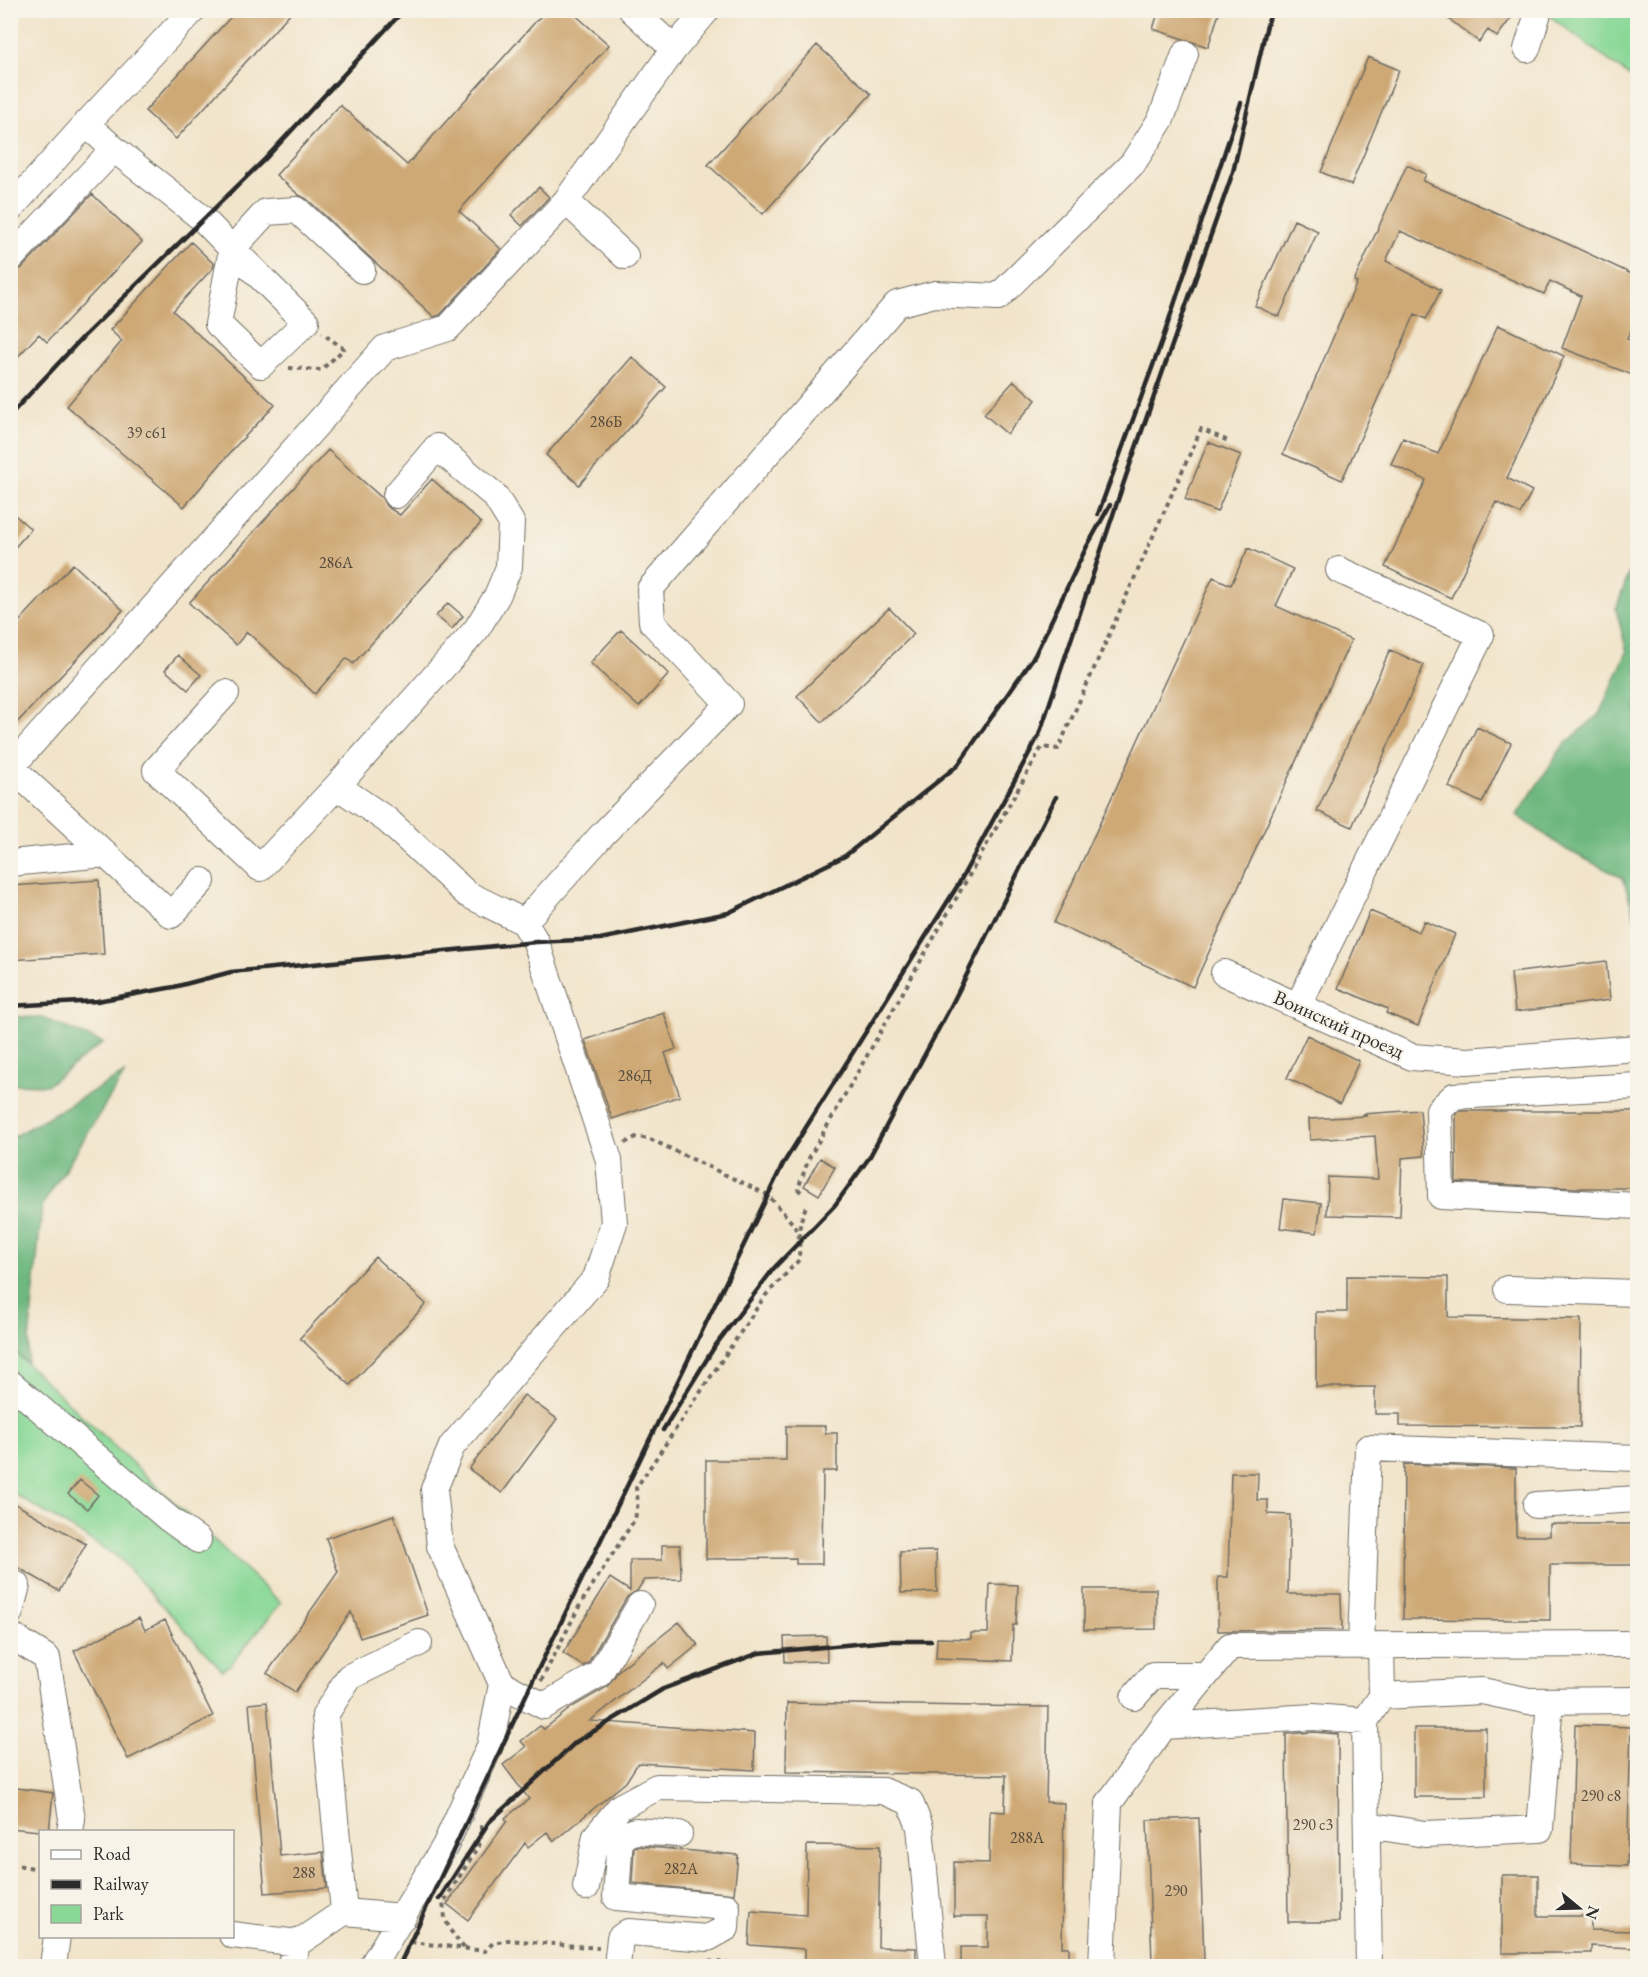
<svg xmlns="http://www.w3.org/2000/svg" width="1648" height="1977" viewBox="0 0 1648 1977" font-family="'EB Garamond',serif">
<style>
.green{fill:#89d897;stroke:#5a8261;stroke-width:1.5}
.forest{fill:#6eb880;stroke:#4c7256;stroke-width:1.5}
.building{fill:#cea874}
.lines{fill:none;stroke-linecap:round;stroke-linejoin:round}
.minor-casing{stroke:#706c63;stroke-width:28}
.path{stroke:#706c63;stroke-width:4;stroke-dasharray:4.5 4.5;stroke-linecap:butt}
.minor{stroke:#fff;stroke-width:26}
.rail{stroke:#2b2b2b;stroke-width:4.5}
.labels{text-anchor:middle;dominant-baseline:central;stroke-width:4.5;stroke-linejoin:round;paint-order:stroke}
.number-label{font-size:16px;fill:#544a3d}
.street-label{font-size:20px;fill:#2b2b2b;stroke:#f7f3e8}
</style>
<rect width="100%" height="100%" fill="#f7f3e8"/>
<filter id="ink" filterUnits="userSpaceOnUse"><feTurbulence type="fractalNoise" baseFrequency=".0167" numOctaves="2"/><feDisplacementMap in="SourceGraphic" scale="12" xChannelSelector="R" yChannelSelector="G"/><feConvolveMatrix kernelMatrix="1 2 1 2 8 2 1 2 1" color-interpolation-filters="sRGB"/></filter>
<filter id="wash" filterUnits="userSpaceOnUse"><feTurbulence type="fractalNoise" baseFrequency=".008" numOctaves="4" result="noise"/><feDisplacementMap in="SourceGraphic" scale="24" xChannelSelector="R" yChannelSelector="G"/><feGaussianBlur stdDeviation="1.35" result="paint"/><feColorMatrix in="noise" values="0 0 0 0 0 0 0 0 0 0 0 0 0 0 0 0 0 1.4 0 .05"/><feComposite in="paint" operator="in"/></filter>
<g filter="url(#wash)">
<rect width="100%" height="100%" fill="#f1e4ca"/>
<path class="green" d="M1543 11H1637V82Z
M10 1348 281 1603 230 1665 222 1670 117 1556 11 1492Z"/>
<path class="forest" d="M1637 556V924L1623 878 1567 850 1517 815 1563 746 1599 714 1627 652 1616 609 1634 559Z
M11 1016 43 1018 103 1043 47 1085 11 1084Z
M125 1073 42 1206 27 1363 11 1348V1138Z"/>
<g id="blocks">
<path class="building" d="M237 10H293L176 139 145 111Z
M546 10H570L609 45 459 211 501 249 440 315 434 317 307 199 299 195 276 175 340 105 407 165Z
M1159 10H1220L1208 47 1153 29Z
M1437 10H1517L1497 37 1488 30 1479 42Z
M817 45 871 94 763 214 708 165Z
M1368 57 1399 70 1351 185 1321 172Z
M1407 165 1426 174 1423 181 1566 243 1638 277V316L1627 339 1638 343V377L1562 348 1581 296 1550 281 1544 294 1400 231 1386 261 1441 290 1426 319 1415 314 1342 480 1283 454 1357 282 1354 281Z
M539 187 549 197 522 226 511 215Z
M92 194 142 242 47 342 39 334 10 365V274L21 269Z
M1294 220 1318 231 1279 317 1255 306Z
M191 242 214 264 213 268 173 311 275 405 235 447 184 507 67 406 122 341 110 330Z
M1498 325 1564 356 1507 478 1532 491 1520 514 1496 502 1451 598 1385 567 1426 480 1391 464 1403 438 1438 454Z
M632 357 666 387 579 485 546 455Z
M1014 381 1036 400 1007 434 984 414Z
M1208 442 1241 455 1217 512 1185 499Z
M328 450 382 498 386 506 400 515 432 479 481 523 353 664 347 658 315 694 247 632 236 645 189 603Z
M10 511 31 529 10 553Z
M1248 548 1293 569 1276 606 1351 640 1193 987 1054 923 1213 577 1231 585Z
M73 564 123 610 10 730V631Z
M448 603 463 616 452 629 436 616Z
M889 608 914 634 822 722 797 696Z
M621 630 669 674 639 707 590 663Z
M1390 650 1424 665 1352 827 1317 811Z
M178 655 201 675 188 690 165 670Z
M1477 727 1511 743 1482 803 1449 787Z
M99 880 104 954 10 960V886Z
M1370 911 1419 932 1424 921 1455 934 1418 1026 1386 1013 1388 1009 1338 988Z
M1606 961 1610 1000 1515 1012 1511 973Z
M664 1013 676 1049 665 1053 680 1096 612 1119 585 1040Z
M1307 1035 1359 1061 1340 1104 1287 1078Z
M1420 1110 1424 1156 1402 1158 1400 1217 1327 1215 1328 1177 1378 1179 1375 1136 1310 1140 1309 1119 1367 1116 1362 1114Z
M1460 1111H1638V1188H1574L1456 1182V1114Z
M820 1158 835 1167 819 1195 804 1186Z
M1284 1199 1321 1203 1317 1233 1280 1228Z
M375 1257 426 1304 350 1385 300 1338Z
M1347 1276 1448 1277V1317L1581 1319 1580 1427 1400 1426V1414H1375V1387H1316V1312H1347Z
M524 1395 557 1419 502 1493 469 1469Z
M786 1426H825V1433H837V1471H823L822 1564H796V1558L706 1559V1460H786Z
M1404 1464 1516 1468V1536H1550V1524H1638V1565H1550V1620L1403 1619Z
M1231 1473H1258L1257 1500H1268V1514L1290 1515 1288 1594H1341L1342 1630 1218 1631V1577H1228Z
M80 1480 98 1495 87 1509 68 1494Z
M10 1501 86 1544 59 1591 10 1563Z
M394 1515 428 1615 360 1638 351 1612 295 1692 267 1673 338 1572 326 1538Z
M662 1545H680L681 1579 644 1580 637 1591 627 1597 588 1663 583 1666 563 1653 610 1578 630 1591V1560H662Z
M936 1551 937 1592 901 1593 900 1552Z
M990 1584 1018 1585 1016 1625H1013L1012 1661 936 1658 937 1638 971 1639V1633H988Z
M1084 1589H1156V1629L1084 1630Z
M139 1618 145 1630 165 1620 213 1716 128 1759 74 1651Z
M679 1622 698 1645 668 1669 664 1663 590 1721 755 1733 754 1770 638 1763 626 1782 554 1841 547 1832 528 1847 525 1843 468 1920 447 1904 507 1821 505 1818 529 1799 503 1765 526 1747 521 1741 540 1726 544 1729 572 1707 607 1687 619 1670Z
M826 1636 827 1661 785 1662 784 1637Z
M267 1702 280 1856 323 1852 327 1888 265 1893 249 1704Z
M787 1703 1048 1707 1046 1802 1064 1803 1062 1947H1069V1966H961V1947H988V1916H954V1862L989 1863 990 1811 1005 1812 1006 1775 786 1772Z
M1575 1725 1631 1727 1627 1866 1571 1864Z
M1414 1728H1486V1797H1414Z
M1313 1732 1338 1734 1339 1922H1288L1286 1734Z
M10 1787 53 1793 49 1832 10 1828Z
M1199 1818 1204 1960 1152 1962 1147 1820Z
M807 1845 880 1846 878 1947 916 1948V1966H805V1949L749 1945 751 1911 806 1915Z
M637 1846 738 1855 734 1894 632 1883 634 1847Z
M1502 1875H1538V1916H1591V1930L1634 1931V1948L1591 1946V1953H1502Z"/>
</g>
</g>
<g filter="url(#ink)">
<use href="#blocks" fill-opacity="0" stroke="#706c63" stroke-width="1.5"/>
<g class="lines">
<defs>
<path id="minor" d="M632 10 674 49 707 10
M1527 49 1539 10
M114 149 203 219 232 249 266 212 297 210 362 270
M10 209 86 124 193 10
M232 249 306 322 261 365 218 324Z
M625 256 566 201 674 49
M10 259 114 149 86 124
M226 693 156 770 260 868 337 786 387 820 467 894 524 922 536 942 609 1160 614 1223 596 1278 452 1446 434 1489 440 1546 502 1684 490 1746 445 1846 372 1966
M337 786 476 630 497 596 509 567 511 522 495 496 437 447 396 495
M10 863 105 854
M202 881 171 915 11 767 385 348 448 328 566 201
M524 922 602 835 729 704 652 622 650 589 897 304 935 294 998 297 1133 163 1161 119 1185 54
M1224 973 1412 1057 1467 1061 1638 1048
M1298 1006 1481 635 1339 570
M1638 1086 1454 1096 1439 1110 1441 1196 1638 1206
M1507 1289 1638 1293
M10 1383 169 1519 198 1540
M1536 1505 1638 1499
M10 1612 17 1585
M10 1635 47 1658 72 1819 70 1832
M1361 1645 1368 1448 1638 1458
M502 1684 544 1706 599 1674 640 1605
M1382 1696 1482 1691 1529 1701 1638 1700
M1134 1697 1153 1675H1204
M1164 1726 1313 1717 1365 1721
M1367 1825 1425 1834 1540 1829 1550 1701
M586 1887 596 1836 620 1807 657 1787 883 1791 910 1802 920 1827 933 1966
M344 1912 325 1715 349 1677 419 1643
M232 1935 298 1943
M53 1966 57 1936
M290 1966 298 1943 344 1912 403 1917
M617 1966 620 1938 628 1932 708 1938 726 1928 727 1907 616 1897 620 1837 635 1831 679 1834
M1102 1966 1109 1803 1164 1726 1230 1646 1638 1644
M1369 1966 1365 1721 1382 1696 1381 1645"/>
</defs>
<use href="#minor" class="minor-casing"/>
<path class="path" d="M289 368 321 370 344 349 322 333
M625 1143 636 1137 650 1139 768 1195 794 1225 799 1238
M801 1192 798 1189 809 1158 1042 747 1058 749 1201 429 1228 441
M541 1681 581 1603 635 1519 638 1502 636 1488 765 1296 799 1260 800 1223 806 1206
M10 1864 40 1869
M411 1942 485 1951 493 1943 509 1940 599 1948
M464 1948 450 1930 445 1918 443 1903 481 1842V1822
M708 1961 755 1966"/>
<use href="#minor" class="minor"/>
<path class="rail" d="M10 415 83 337 265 159 404 10
M1098 514 1162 341 1241 103
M10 1006 97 1001 174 987 231 972 536 942 600 939 728 913 845 856 958 765 1035 655 1086 548 1110 505
M663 1430 715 1346 774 1268 835 1205 869 1158 952 1004 1056 797
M439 1899 489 1822 576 1742 663 1689 759 1653 888 1641H931
M399 1966 535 1676 783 1164 958 885 1039 735 1126 476 1233 172 1266 29 1272 10"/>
</g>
</g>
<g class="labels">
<g class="number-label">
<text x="606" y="421">286Б</text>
<text x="147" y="432">39 с61</text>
<text x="336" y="562">286А</text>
<text x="635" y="1075">286Д</text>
<text x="1601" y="1795">290 с8</text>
<text x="1313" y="1824">290 с3</text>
<text x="1027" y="1837">288А</text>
<text x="681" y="1868">282А</text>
<text x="304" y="1872">288</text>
<text x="1176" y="1890">290</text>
</g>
<g class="street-label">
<text transform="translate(1339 1024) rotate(24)">Воинский проезд</text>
</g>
</g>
<rect width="1648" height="1977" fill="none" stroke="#f7f3e8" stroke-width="36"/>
<rect x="39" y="1830" width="195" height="108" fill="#f7f3e8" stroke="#a5a39c" stroke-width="1.5"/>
<rect x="51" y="1850" width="30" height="9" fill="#ffffff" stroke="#a5a39c" stroke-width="1.5"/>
<text x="93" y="1860" font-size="18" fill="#2b2b2b">Road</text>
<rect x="51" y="1880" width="30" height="9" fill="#2b2b2b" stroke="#a5a39c" stroke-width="1.5"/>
<text x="93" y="1890" font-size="18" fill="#2b2b2b">Railway</text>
<rect x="51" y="1905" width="30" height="18" fill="#89d897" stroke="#a5a39c" stroke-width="1.5"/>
<text x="93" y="1920" font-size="18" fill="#2b2b2b">Park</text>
<g transform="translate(1579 1908) rotate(109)" stroke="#f7f3e8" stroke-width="4.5" paint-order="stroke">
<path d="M0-4.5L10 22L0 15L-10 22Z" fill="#2b2b2b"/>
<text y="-9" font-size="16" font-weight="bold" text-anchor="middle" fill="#2b2b2b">N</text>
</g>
</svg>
